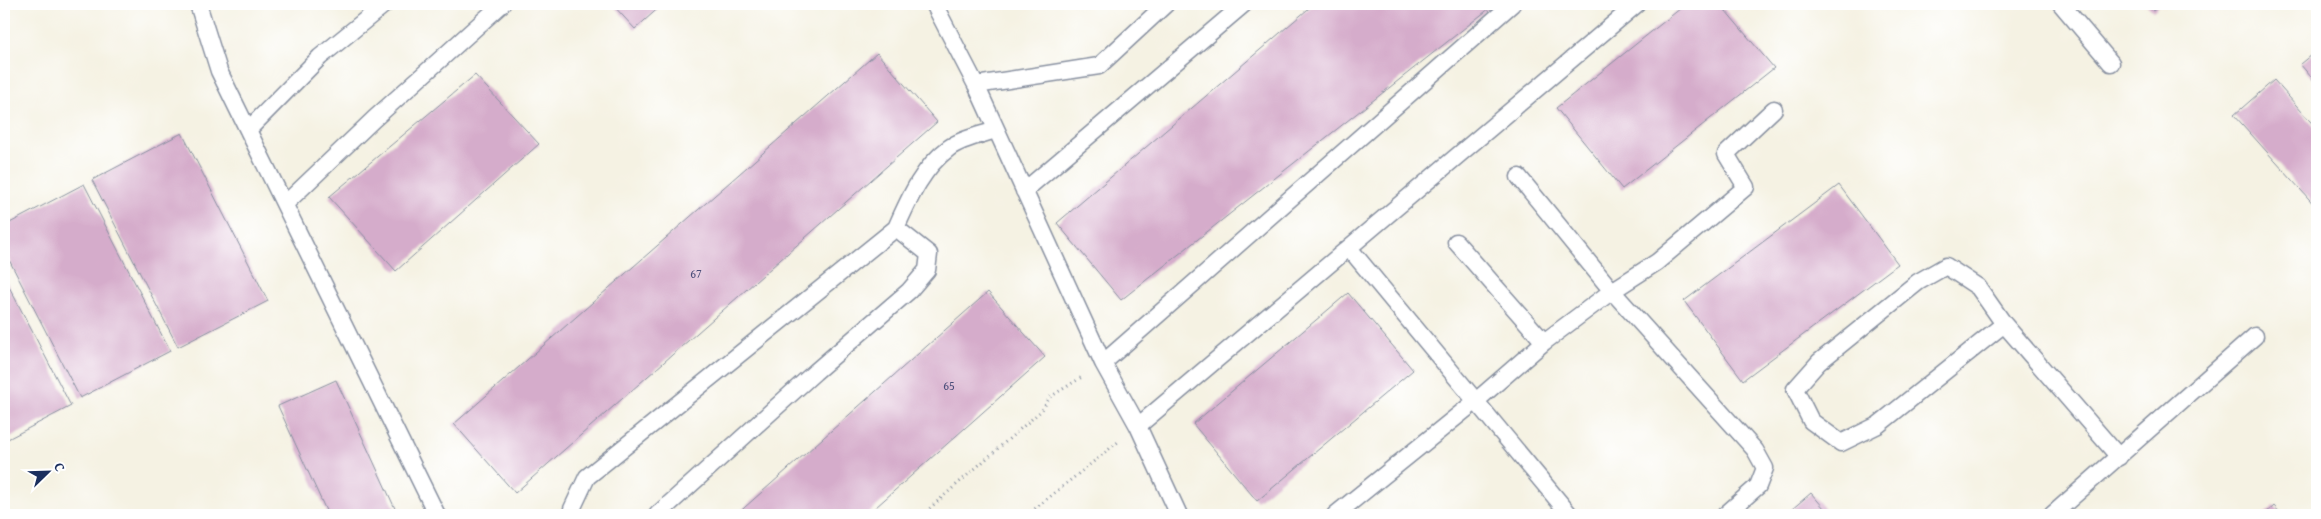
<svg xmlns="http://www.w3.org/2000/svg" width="2321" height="519" viewBox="0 0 2321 519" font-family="'Gentium Book Plus',serif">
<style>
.building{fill:#d5accb}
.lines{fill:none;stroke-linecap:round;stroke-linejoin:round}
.service-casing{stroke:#8890a0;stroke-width:19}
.path{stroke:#8890a0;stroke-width:3;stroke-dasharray:1 4;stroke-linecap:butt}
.service{stroke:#fff;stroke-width:16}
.labels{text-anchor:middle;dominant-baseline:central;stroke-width:4.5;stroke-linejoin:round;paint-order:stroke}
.number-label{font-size:12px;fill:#4a4e79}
</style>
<rect width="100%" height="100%" fill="#fff"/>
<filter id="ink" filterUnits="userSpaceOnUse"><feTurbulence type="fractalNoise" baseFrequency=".02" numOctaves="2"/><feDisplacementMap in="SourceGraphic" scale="10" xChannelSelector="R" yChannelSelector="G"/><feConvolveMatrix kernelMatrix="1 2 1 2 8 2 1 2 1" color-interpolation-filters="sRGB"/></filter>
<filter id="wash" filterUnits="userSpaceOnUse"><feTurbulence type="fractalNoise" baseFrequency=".0096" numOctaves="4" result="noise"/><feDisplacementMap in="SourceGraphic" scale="20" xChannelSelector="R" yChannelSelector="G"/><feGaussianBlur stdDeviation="1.12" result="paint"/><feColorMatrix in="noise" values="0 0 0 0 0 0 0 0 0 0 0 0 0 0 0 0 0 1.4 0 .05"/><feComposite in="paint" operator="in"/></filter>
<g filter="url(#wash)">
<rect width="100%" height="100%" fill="#f5f2e3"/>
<g id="blocks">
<path class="building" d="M612 4H663L635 29Z
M1314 4H1495L1121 300 1057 223Z
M1686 4H1720L1774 68 1622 189 1556 108Z
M2146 4H2161L2153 11Z
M2317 50V84L2300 64Z
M877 53 937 122 515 493 454 424Z
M475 75 539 144 396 271 329 197Z
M2274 80 2317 129V208L2234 115Z
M182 133 268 301 178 347 92 180Z
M84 184 170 351 80 398 4 250V226Z
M1839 185 1898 264 1743 380 1684 301Z
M4 277 71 406 4 441Z
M988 292 1045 357 867 515H736Z
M1348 293 1413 370 1257 501 1193 424Z
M336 380 398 515H328L278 406Z
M1811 493 1830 515H1785Z
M2274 506 2282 515H2264Z"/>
</g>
</g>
<g filter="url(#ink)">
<use href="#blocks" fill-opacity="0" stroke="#8890a0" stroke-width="1"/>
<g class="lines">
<defs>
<path id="service" d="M198 4 219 71 437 515
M934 4 976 85 1103 363 1138 426 1179 515
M2061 4 2111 63
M976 85 1099 66 1166 4
M248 130 320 57 385 4
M1519 177 1612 291 1755 450 1765 468 1758 486 1725 515
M1024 191 1244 4
M285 204 374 119 502 4
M896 228C909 199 922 168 949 148 961 139 981 135 996 130
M1456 242 1544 342
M1349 248 1570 515
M2004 324 1878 425 1841 443 1811 421 1795 389 1819 362 1918 282 1946 266 1978 287 2004 324 2119 457
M1103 363 1512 4
M1138 426 1637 4
M575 515 572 509 587 477 896 228 929 254 927 270 909 291 815 372 657 515
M1335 515 1476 401 1544 342 1612 291 1657 262 1746 187 1726 154 1774 109
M2052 515 2255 336"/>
</defs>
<use href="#service" class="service-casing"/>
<path class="path" d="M922 515 1042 410 1050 397 1082 377
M1027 515 1118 442"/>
<use href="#service" class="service"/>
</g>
</g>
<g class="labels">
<g class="number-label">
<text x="696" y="273">67</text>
<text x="949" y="385">65</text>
</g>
</g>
<rect width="2321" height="519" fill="none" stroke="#fff" stroke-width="20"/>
<g transform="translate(48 472) rotate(67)" stroke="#ffffff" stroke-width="4" paint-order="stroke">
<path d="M0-4L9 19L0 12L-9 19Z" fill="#1b2f5e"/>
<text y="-8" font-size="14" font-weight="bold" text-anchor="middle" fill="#1b2f5e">С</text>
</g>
</svg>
